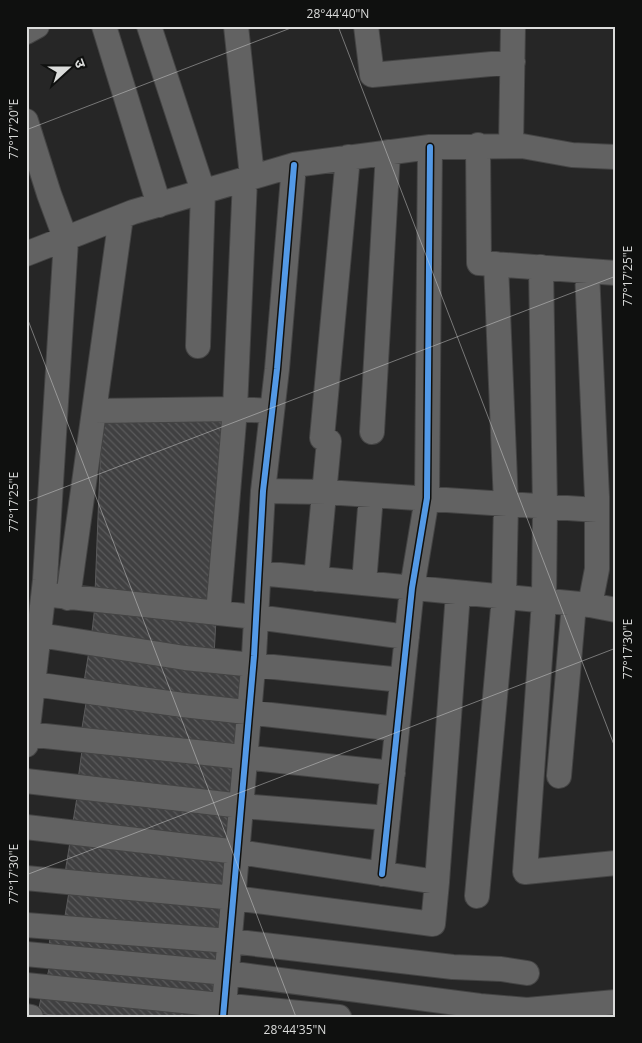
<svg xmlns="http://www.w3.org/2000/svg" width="642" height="1043" viewBox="0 0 642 1043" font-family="'Open Sans','Noto Sans Devanagari',sans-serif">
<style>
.building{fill:url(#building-back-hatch);stroke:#5b5b5c}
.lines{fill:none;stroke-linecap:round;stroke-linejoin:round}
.minor-casing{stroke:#444;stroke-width:26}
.minor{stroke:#626262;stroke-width:24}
.cycleway-casing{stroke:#0f100f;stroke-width:9}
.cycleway{stroke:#5399e6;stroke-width:6}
.ticks{fill:none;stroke:#dbdcdb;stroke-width:1;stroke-opacity:0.45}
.neatline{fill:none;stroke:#dbdcdb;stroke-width:2}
.ticks-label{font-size:12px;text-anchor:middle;fill:#dbdcdb}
</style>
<defs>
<pattern id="building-back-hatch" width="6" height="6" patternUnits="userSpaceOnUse" patternTransform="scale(1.25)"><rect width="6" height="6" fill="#404041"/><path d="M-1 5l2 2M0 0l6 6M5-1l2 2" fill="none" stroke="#5b5b5c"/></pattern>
</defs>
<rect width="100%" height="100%" fill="#262626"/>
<path class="building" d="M231 414 213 608 95 593 102 417Z
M95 606 216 619 214 656 91 640Z
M89 651 246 668 245 707 83 688Z
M87 697 244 716 241 752 81 734Z
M83 743 240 762 238 798 78 780Z
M78 791 235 810 232 846 72 828Z
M71 836 228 855 226 891 65 873Z
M70 886 227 904 224 941 64 922Z
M51 932 224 946 221 966 48 952Z
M51 960 221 978 219 1000 46 982Z
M42 993 218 1017H65L38 1013Z"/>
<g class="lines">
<defs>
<path id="minor" d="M104 26 159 205
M149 26 203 191 198 346
M236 26 252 176
M366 26 372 75 513 62
M26 32 37 26
M26 121 49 194 66 240 45 580 26 745
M478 145 479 263 616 273
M511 146 513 26
M26 254 133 212 294 165 430 147 522 146 572 155 616 157
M541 267 545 507 544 601 525 872 616 863
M587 271 597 497V569L590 605
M94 411 235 409 272 411
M372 432 388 152
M263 491 326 492 597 510
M259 573 590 605 616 610
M316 579 329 441 322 438 348 157
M364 583 371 496
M52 595 256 617 407 637
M68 598 121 217
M218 613 235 409 245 179
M39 635 185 658 402 680
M26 683 183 705 397 729
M26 734 393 773
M559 776 574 604
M26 781 242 806 388 818
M26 827 238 852 437 882 458 593
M382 874 412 588 427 498 430 147
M26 878 234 898 433 924 437 882
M477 896 504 597 506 504 496 264
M26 925 230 941 453 967 501 969 527 973
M26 954 227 973 480 1006 527 1010 616 1002
M26 985 339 1017
M26 1016 31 1017
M223 1017 254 656 263 491 277 369 294 165"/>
</defs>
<use href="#minor" class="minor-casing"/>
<use href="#minor" class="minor"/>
<defs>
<path id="cycleway" d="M382 874 412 588 427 498 430 147
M223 1017 254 656 263 491 277 369 294 165"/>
</defs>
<use href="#cycleway" class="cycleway-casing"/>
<use href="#cycleway" class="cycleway"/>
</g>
<path class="ticks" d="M338 26 616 750M26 130 296 26M26 315 296 1017M26 502 616 276M26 875 616 648"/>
<rect width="642" height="1043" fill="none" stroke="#0f100f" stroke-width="55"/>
<g transform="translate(68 68) rotate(69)" stroke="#0f100f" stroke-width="4" paint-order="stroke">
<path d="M0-4L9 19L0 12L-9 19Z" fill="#dbdcdb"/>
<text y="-8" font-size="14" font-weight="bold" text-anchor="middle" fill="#dbdcdb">उ</text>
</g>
<rect x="28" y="28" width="586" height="988" class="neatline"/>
<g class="ticks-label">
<text x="338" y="18">28°44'40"N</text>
<text transform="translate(14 129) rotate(-90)" y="4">77°17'20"E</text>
<text transform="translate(628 276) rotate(-90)" y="4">77°17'25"E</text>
<text transform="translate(14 502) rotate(-90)" y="4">77°17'25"E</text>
<text transform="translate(628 649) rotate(-90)" y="4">77°17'30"E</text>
<text transform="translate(14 874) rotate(-90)" y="4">77°17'30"E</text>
<text x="295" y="1034">28°44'35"N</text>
</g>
</svg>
